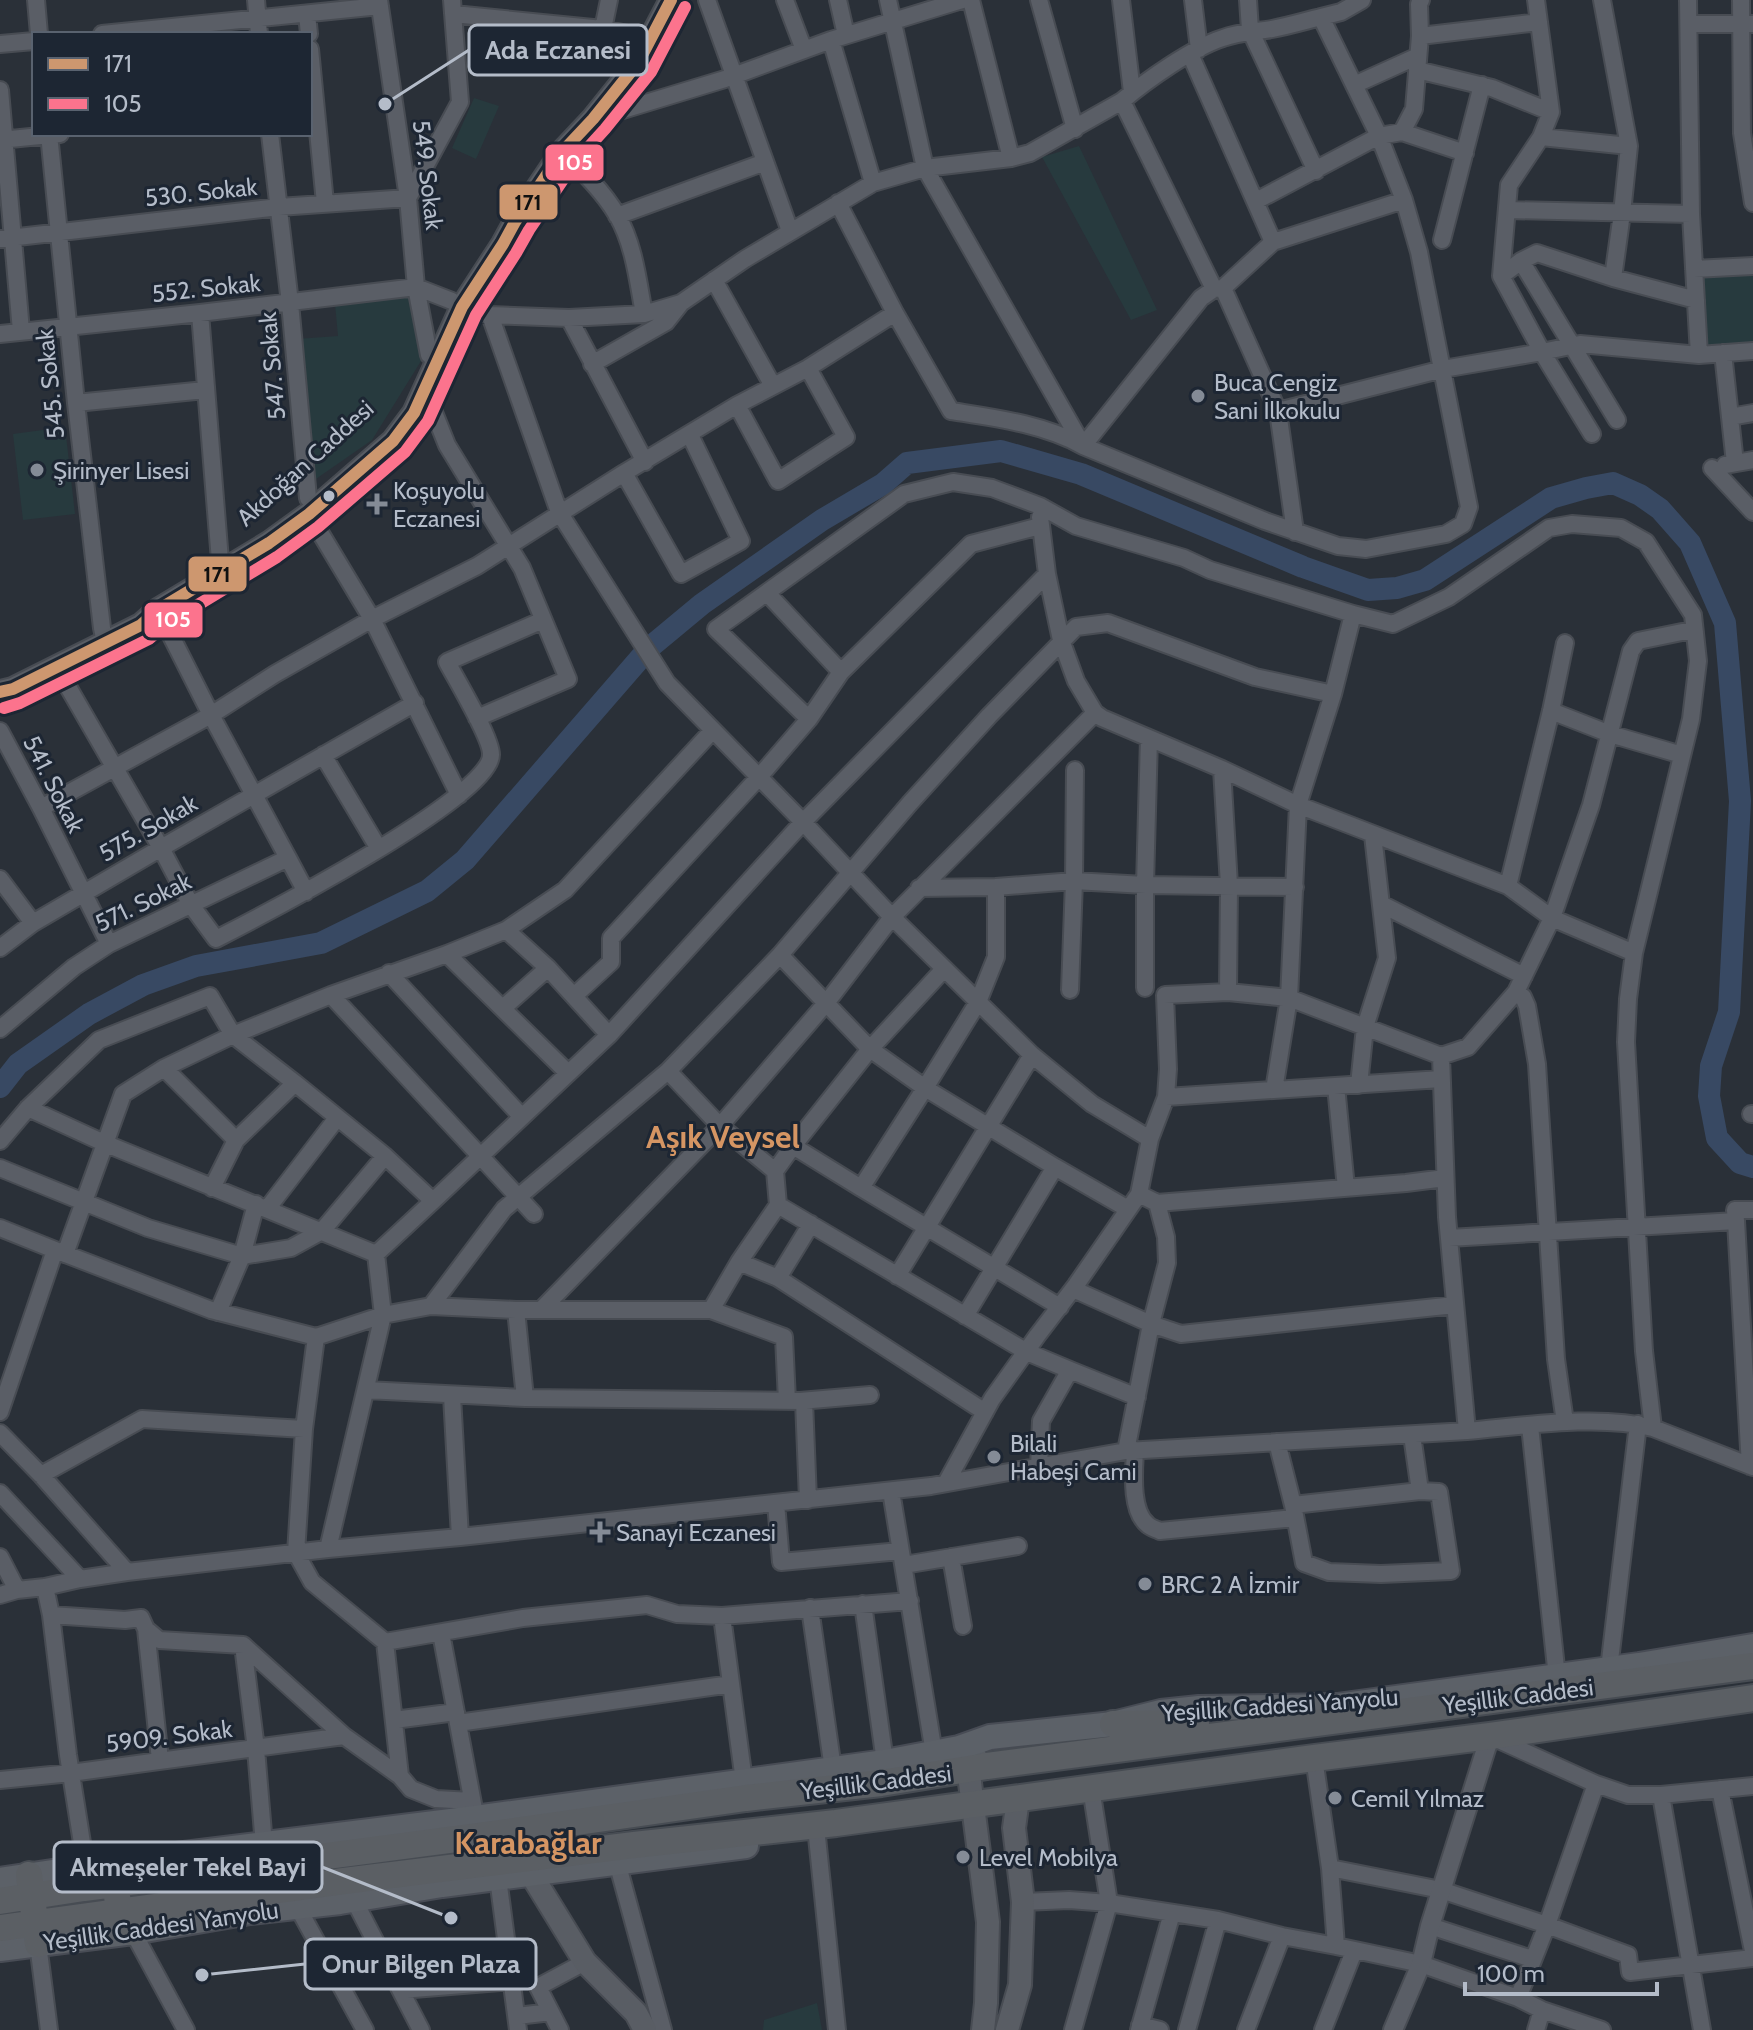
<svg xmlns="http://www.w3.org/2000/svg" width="1753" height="2030" viewBox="0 0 1753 2030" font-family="Cabin,sans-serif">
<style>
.green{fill:#273a3e}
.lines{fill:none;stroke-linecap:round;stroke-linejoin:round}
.river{stroke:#384963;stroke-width:22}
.minor-casing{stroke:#484c53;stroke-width:20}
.tertiary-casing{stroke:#484c53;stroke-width:22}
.secondary-casing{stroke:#484c53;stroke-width:26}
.primary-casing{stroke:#484c55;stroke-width:28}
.trunk-casing{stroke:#474c53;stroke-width:30}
.minor{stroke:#5a5e66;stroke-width:16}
.tertiary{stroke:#5a5e66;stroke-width:18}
.secondary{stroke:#595d64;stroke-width:22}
.primary{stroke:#5c6168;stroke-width:24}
.trunk{stroke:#5b5f64;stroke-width:26}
.bus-1-casing{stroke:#1d2633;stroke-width:18}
.bus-2-casing{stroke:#1d2633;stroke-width:18}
.bus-1{stroke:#cd976f;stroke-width:12}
.bus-2{stroke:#fc738d;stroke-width:12}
.poi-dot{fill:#848b96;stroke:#1d2633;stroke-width:3}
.bus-dot{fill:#b4bcc9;stroke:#1d2633;stroke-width:3}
.labels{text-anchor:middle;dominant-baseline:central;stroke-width:6;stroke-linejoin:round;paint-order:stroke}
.street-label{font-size:24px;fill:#b4bcc9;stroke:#1d2633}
.poi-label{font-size:24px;fill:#b4bcc9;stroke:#1d2633;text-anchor:start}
.district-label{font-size:32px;font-weight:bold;fill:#d59563;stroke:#1d2633}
.leader{fill:none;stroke:#b4bcc9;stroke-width:3}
.callout-dot{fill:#b4bcc9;stroke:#1d2633;stroke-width:3}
.callout{fill:#1d2633;stroke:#b4bcc9;stroke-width:3}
.callout-label{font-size:26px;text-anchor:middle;font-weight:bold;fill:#b4bcc9}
.line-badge{stroke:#1d2633;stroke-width:3}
.badge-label{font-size:22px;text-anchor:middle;font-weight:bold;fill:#fff}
.pale-badge-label{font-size:22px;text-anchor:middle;font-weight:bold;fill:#111}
</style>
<rect width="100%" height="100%" fill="#2a3038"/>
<path class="green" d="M474 98 499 106 476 159 452 148Z
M1079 146 1157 310 1131 320 1042 157Z
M1753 266V351L1699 355 1694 269Z
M412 294 421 361 372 440 313 481 297 339 338 336 335 304Z
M65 427 75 514 23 520 13 434Z
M817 2003 822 2030H763L764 2020Z"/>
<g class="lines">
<path class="river" d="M0 1087 18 1064 89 1014 143 985 196 966 321 943 427 891 465 860 649 648 702 604 822 520 883 484 907 463 1001 451 1081 474 1303 567 1368 590 1397 588 1425 580 1551 498 1586 488 1613 483 1640 495 1660 509 1690 543 1725 623 1740 801 1729 1012 1711 1066 1709 1096 1717 1138 1740 1163 1753 1167"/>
<defs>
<path id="minor" d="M36 0 39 34
M256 0 259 34
M379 0 408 198 416 287 429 355
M707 0 790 231
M785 0 804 50
M838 0 846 35
M888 0 925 168 1083 446 1265 521 1338 546 1366 549 1446 534 1463 524 1469 507 1419 252 1404 200 1379 136 1321 17 1341 12 1362 0
M971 0 1011 158
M1039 0 1075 129
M1121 0 1132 92
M1193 0 1199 49
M1248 0 1250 30 1316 171
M1536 0 1551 112 1541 137 1509 185 1501 276 1542 352 1592 434
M1602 0 1629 146 1622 213 1613 278
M1688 0 1691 214 1699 355
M1741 0 1742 133 1753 203
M307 14 309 34
M454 14 603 29 652 39
M1689 24H1753
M603 29 609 0
M102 34 380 6
M1420 36 1539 22
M831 40 873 183
M0 44 34 41
M310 49 325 203
M1190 54 1273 242
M1417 70 1492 88 1551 112
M1354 85 1418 56
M0 90 21 331
M1122 101 1214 289 1223 288 1278 411 1295 532
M593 119 725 79 831 40 962 0
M1402 132 1465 153
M49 134 76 403 102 628 105 642
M270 134 290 303 308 498
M1541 137 1629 146
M0 140 60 134
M562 152C582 171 603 191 617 215 634 244 638 281 644 314
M1256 201 1379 136 1402 132 1414 109 1420 36 1419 4 1421 0
M838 203 895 313 951 411C995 418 1044 424 1083 446L1201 298 1214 289
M1507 210 1691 214
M617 216 765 162
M0 239 279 207 408 198 460 102 452 0
M1442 240 1482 85
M1521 261 1617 420
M1694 269 1753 266
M1501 276 1521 261 1537 253 1613 278 1696 300
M714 280 773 386
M1223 288 1273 242 1404 200
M200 313 221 573
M490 315 559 512 667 683 759 777 809 719 841 672 971 544 1040 526
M569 318 645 462
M0 334 200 313 416 287 452 301 462 307 490 315 569 318 644 314 681 303 745 259 873 183 925 168 1011 158 1030 153 1122 101C1147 80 1192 48 1223 38 1239 32 1255 32 1272 29 1288 26 1305 21 1321 17
M1723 353 1735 463
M592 364 666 322 681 303
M425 390 447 445 522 568 568 679 477 718
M76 403 205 390
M737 405 778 481 846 437 808 368
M1278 411 1443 369 1542 352 1580 344 1699 355 1753 351
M1730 417 1753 413
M1725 465 1753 460
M1712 468 1753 512
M624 473 681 574 741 541 690 435
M309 514 372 619 459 795
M1040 517 1047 574 1061 640 1076 681 1095 713
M767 593 841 672
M158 610 211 715 288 858
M1353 614 1393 624 1449 597 1549 528 1572 524 1621 528 1646 542 1693 615 1698 661 1691 719 1634 953 1628 999 1626 1042 1644 1351 1653 1428
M56 666 161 848 191 905 216 939C259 917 491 797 491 755 492 739 456 679 447 662L543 620
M1551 711 1610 734 1682 755
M809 719 716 629 904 494 953 482 992 488 1040 506 1076 526 1184 558 1210 570 1353 614 1333 694 1298 805 1222 769
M0 731 41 808 109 944
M323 755 379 849
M41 808 211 715 275 674 372 619 477 566 624 473 737 405 808 368 895 313
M0 879 33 923
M1508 886 1551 711 1565 643
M919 888 996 887
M1381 904 1524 976
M506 930 548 968 609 1035
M0 948 33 923 161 848 415 703
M447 954 568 1073
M780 955 870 1049 925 1088 978 1002 996 957V887L1074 881 1145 885 1295 887
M389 973 521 1116
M1145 988V885L1149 738
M1070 990 1074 881 1075 770
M1516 992 1523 997 1527 1006 1537 1064 1556 1359 1565 1422
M331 995 447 954 506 930 565 890 713 730
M574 996 611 962V938L759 777 803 822 1047 574
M503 1008 548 968
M0 1029 74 967 109 944 288 858 306 892
M164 1068 236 1140 212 1188
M668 1071 780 955 910 803 989 716 1076 627 1108 623 1255 677 1333 694
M1359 1085 1365 1027 1387 958 1373 835
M1336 1086 1346 1188
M1274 1090 1289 998 1298 805 1508 886 1552 918 1634 953
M1166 1097 1168 1069 1165 995 1228 992 1289 998 1441 1056 1468 1047 1516 992 1552 918 1591 805 1631 651 1638 641 1682 632H1695
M28 1108 104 1143 376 1254
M1751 1114H1753
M1150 1139 1166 1097 1441 1079
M236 1140 295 1083
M0 1141 28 1108 99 1040 210 996 233 1035 295 1083 385 1156 433 1201 609 1035 803 822 892 917 1032 1055 1092 1104 1150 1139 1139 1194 1157 1203 1166 1237 1167 1263 1151 1324 1126 1451 931 1486 460 1537 328 1549 127 1572 80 1579 45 1587 17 1590 0 1595
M1055 1167 925 1088 861 1188 1060 1307
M0 1168 148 1228 242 1256 291 1248 322 1231 385 1156
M861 1188 793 1146 870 1049 944 969
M1157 1203 1406 1183 1445 1178
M778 1205 1027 1352 1070 1370 1041 1421 1039 1467
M267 1209 337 1118
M1736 1221 1750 1466
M0 1228 55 1250
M1449 1238 1736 1221 1735 1210H1753
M65 1254 123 1094 164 1068 233 1035 331 995 534 1214
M739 1262 778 1278 985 1412
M897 1276 1032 1055
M778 1278 811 1224
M1073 1289 1151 1324 1181 1334 1455 1305
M431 1306 504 1209 668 1071 720 1126 775 1171 793 1146
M516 1310 525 1398
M541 1310 720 1126 827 1002 892 917 1095 713 1102 718 1222 769 1229 885 1228 992
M711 1310 739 1262 778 1205 775 1171
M218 1312 242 1256 256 1204
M965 1316 1055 1167 1128 1209
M316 1337 383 1315 431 1306 516 1310H711L784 1337 787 1401
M1070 1370 1137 1397
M366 1390 525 1398 800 1401 870 1395
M452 1396 460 1537
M804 1401 808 1500
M0 1412 55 1250 211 1310 316 1337 304 1429 296 1553 312 1582 385 1642 400 1776
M1530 1426 1557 1677
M1467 1431C1524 1426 1597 1414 1653 1428L1753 1467
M0 1433 41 1475 127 1572
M1412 1435 1420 1491
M1277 1442 1293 1505 1304 1563 1329 1572 1381 1574 1451 1571 1439 1492 1420 1491 1293 1505
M1135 1450C1134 1471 1130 1511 1148 1525 1151 1528 1156 1529 1160 1531L1295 1518
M1126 1451 1467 1431 1447 1217 1441 1056
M41 1475 142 1419 304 1429
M946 1483 992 1399 1037 1336 1076 1285 1139 1194
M891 1491 934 1753
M0 1493 80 1579
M776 1503 781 1562 900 1551
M328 1549 383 1315 376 1254 433 1201
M0 1557 17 1590
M951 1557 963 1626
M904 1565 1018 1546
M45 1587 51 1615 68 1755 86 1868
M863 1604 885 1762
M810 1608 833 1769
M51 1615 125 1620 141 1618 146 1629 159 1640 243 1645 344 1736 400 1776 411 1789 436 1799 472 1801
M722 1616 744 1781
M146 1629 160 1760
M441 1633 474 1809
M385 1642 523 1618 647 1605 677 1614 722 1616 910 1601
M243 1645 256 1749 264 1845
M1609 1669 1638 1424
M394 1720 456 1712
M458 1723 731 1684
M1492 1737 1596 1784 1628 1795H1661L1753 1786
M1314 1758 1330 1868 1336 1946
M0 1780 71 1773 344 1736
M1596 1784 1547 1925 1518 1998 1542 2010 1602 2030
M1720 1789 1753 1951
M1661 1795 1702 2030
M817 1837 837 2030
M617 1862 663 2030
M1330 1868 1441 1890 1547 1925 1628 1955 1630 1972 1753 1958
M498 1878 518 2030
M354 1900 421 2030
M1023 1902 1069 1900 1109 1903 1218 1920 1282 1936 1336 1946 1421 1964 1518 1998
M297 1906 365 2030
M1430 1926 1532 1959
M133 1932 186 2030
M38 1944 49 2030
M401 1990 513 1981
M517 2016 551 2012
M1140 2025 1160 2030
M560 2030 538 1987 585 1962
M1073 2030 1109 1903 1091 1788
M1139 2030 1172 1913
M1187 2030 1218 1920
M1246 2030 1282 1936
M1323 2030 1354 1951
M1536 2030 1542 2010"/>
<path id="tertiary" d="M1393 2030 1421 1964 1430 1926 1490 1736"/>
<path id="secondary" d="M0 692 13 689 141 625 158 610 269 543 309 514 393 441 414 413 462 307 503 244 515 222 562 152 593 119 638 63 671 0
M975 1756 969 1770 970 1783 988 1922 986 2003 983 2030
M531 1874 585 1962 636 2013 645 2030
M1007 2030 1020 1985 1021 1954 1023 1902 1014 1828 1017 1806"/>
<path id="primary" d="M0 1880 119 1862 475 1818 885 1762 959 1748 990 1737 1113 1724 1161 1712 1199 1708 1337 1706 1639 1665 1753 1646
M0 1949 133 1932 250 1912 340 1902 442 1885 746 1846"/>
<path id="trunk" d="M1113 1724 1196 1723
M119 1862C114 1893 115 1906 133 1932
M29 1875 38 1944
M0 1901 84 1888 479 1836 746 1798 881 1783 987 1766 1753 1666
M0 1928 344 1881 634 1845 836 1823 1314 1758 1490 1736 1753 1698"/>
</defs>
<use href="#minor" class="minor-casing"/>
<use href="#tertiary" class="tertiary-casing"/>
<use href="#secondary" class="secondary-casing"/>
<use href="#primary" class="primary-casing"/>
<use href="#trunk" class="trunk-casing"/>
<use href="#minor" class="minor"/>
<use href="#tertiary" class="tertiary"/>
<use href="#secondary" class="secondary"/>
<use href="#primary" class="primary"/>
<use href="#trunk" class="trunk"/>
<defs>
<path id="bus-1" d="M0 692 13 689 141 625 158 610 269 543 309 514 393 441 414 413 462 307 503 244 515 222 562 152 593 119 638 63 671 0"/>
<path id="bus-2" d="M4 708 20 703 149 639 168 623 277 557 318 527 405 452 428 421 476 315 516 253 529 230 575 162 605 129 651 72 685 7"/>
</defs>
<use href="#bus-1" class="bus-1-casing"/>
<use href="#bus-2" class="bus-2-casing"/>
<use href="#bus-1" class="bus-1"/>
<use href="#bus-2" class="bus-2"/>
</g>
<g class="poi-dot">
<circle cx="1198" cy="396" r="8"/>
<circle cx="37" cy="470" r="8"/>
<path d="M373 492h8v8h8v8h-8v8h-8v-8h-8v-8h8z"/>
<circle cx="994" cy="1457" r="8"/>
<path d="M596 1520h8v8h8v8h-8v8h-8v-8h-8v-8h8z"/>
<circle cx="1145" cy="1584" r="8"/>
<circle cx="1335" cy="1798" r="8"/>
<circle cx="963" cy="1857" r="8"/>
</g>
<circle class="bus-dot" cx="329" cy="496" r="7"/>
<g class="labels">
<g class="street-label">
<text transform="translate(428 175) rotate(83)">549. Sokak</text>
<text transform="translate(201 192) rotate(-6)">530. Sokak</text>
<text transform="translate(206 288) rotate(-6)">552. Sokak</text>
<text transform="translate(272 366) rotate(-95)">547. Sokak</text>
<text transform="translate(50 384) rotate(-96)">545. Sokak</text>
<text transform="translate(305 463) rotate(-42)">Akdoğan Caddesi</text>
<text transform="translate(54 784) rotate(63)">541. Sokak</text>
<text transform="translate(148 828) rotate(-30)">575. Sokak</text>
<text transform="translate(143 902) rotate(-26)">571. Sokak</text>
<text transform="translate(1518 1696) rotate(-7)">Yeşillik Caddesi</text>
<text transform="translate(1280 1705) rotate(-4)">Yeşillik Caddesi Yanyolu</text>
<text transform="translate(169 1736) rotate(-7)">5909. Sokak</text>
<text transform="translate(876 1782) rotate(-7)">Yeşillik Caddesi</text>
<text transform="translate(161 1926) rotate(-8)">Yeşillik Caddesi Yanyolu</text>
</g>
<g class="poi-label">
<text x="1214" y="382">Buca Cengiz<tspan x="1214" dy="28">Sani İlkokulu</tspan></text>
<text x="53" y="470">Şirinyer Lisesi</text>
<text x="393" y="490">Koşuyolu<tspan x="393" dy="28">Eczanesi</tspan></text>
<text x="1010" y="1443">Bilali<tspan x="1010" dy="28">Habeşi Cami</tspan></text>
<text x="616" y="1532">Sanayi Eczanesi</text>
<text x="1161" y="1584">BRC 2 A İzmir</text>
<text x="1351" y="1798">Cemil Yılmaz</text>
<text x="979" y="1857">Level Mobilya</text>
</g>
<g class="district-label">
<text x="723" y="1136">Aşık Veysel</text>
<text x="528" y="1842">Karabağlar</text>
</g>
</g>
<path class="leader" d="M385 104L469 50M451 1918L322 1867M202 1975L305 1964"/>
<g class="callout-dot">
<circle cx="385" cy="104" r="8"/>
<circle cx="451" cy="1918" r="8"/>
<circle cx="202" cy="1975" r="8"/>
</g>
<g class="callout">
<rect x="469" y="25" width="178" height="50" rx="8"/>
<rect x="54" y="1842" width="268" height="50" rx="8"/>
<rect x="305" y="1939" width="231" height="50" rx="8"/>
</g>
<g class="callout-label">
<text x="558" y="59">Ada Eczanesi</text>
<text x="188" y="1876">Akmeşeler Tekel Bayi</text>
<text x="421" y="1973">Onur Bilgen Plaza</text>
</g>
<g class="line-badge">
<rect x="544" y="143" width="61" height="39" rx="8" fill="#fc738d"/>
<rect x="498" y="183" width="61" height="38" rx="8" fill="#cd976f"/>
<rect x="187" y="555" width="61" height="38" rx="8" fill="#cd976f"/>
<rect x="143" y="601" width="61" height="38" rx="8" fill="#fc738d"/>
</g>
<g class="badge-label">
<text x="575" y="170">105</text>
<text x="173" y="627">105</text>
</g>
<g class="pale-badge-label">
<text x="528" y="210">171</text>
<text x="217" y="582">171</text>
</g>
<rect x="32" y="32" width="280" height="104" fill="#1d2633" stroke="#59626f" stroke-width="2"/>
<rect x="48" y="58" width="40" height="12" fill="#cd976f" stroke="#59626f" stroke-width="2"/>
<text x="104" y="72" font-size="24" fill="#b4bcc9">171</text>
<rect x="48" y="98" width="40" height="12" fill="#fc738d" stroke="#59626f" stroke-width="2"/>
<text x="104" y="112" font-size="24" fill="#b4bcc9">105</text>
<path d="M1465 1982v12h192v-12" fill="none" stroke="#b4bcc9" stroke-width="4"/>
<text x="1477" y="1982" font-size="24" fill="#b4bcc9" stroke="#1d2633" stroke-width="6" paint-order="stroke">100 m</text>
</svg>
